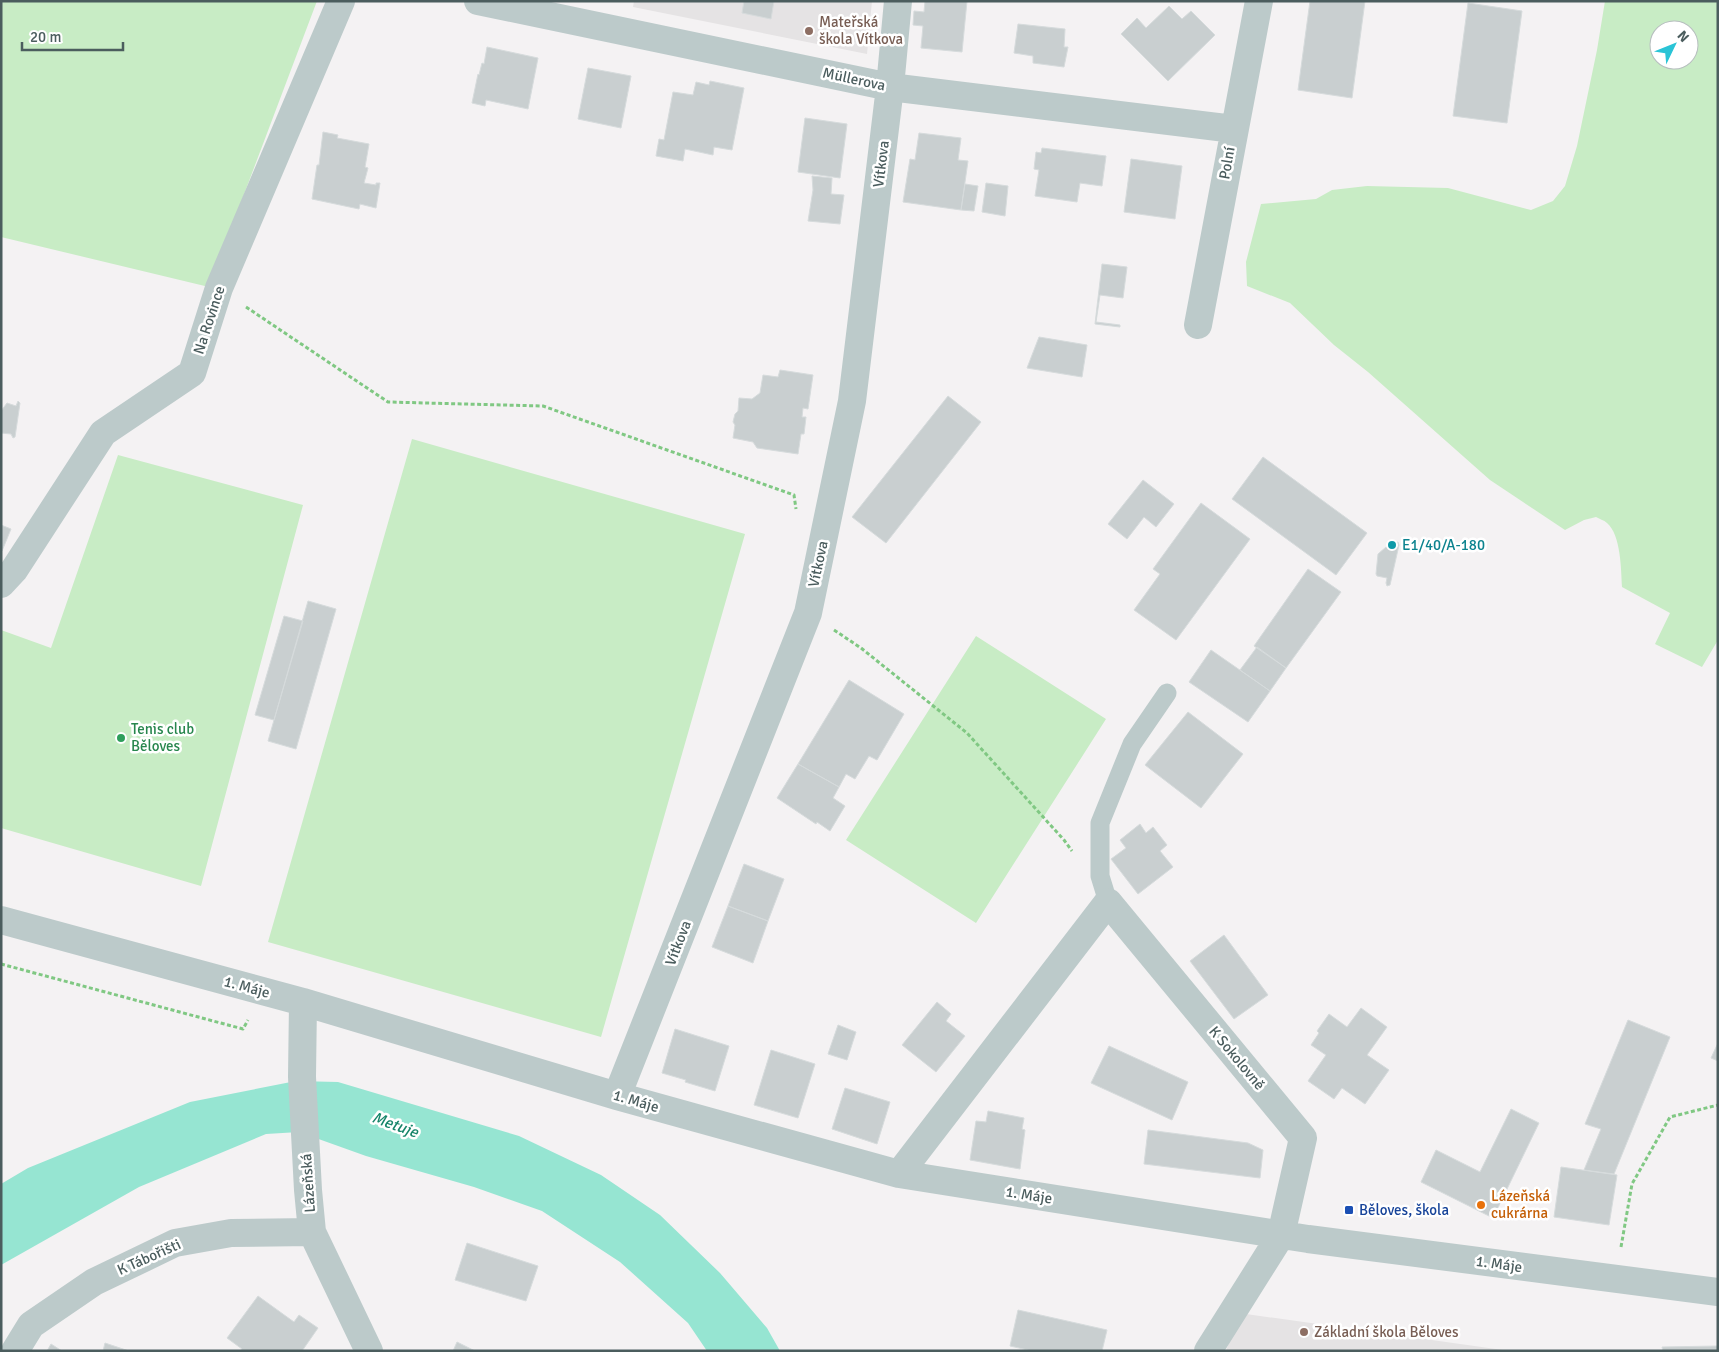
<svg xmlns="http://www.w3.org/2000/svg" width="1719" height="1352" viewBox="0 0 1719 1352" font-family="Signika,sans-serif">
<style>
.education{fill:#e5e3e4}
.green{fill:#c8ecc5;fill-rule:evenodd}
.water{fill:#96e5d2}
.building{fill:#c9cfd0;stroke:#d6dbdc}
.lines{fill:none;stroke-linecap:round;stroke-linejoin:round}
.path{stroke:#80c883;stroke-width:3;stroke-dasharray:4 2.5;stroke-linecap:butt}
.lane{stroke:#bccaca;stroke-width:19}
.street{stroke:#bccaca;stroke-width:28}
.education-dot{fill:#8d6e63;stroke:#fff;stroke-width:2}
.culture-dot{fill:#0f9aa8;stroke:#fff;stroke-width:2}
.leisure-dot{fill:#2e9e5b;stroke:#fff;stroke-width:2}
.food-dot{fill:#e8710a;stroke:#fff;stroke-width:2}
.transit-dot{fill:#1a4fb4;stroke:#fff;stroke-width:2}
.labels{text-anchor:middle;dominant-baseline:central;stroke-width:5;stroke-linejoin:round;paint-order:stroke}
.education-label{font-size:15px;fill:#785e54;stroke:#fff;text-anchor:start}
.street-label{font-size:15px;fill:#4b5d5e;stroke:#fff}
.culture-label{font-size:15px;fill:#0d838f;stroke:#fff;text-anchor:start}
.leisure-label{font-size:15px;fill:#27864d;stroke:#fff;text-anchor:start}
.food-label{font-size:15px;fill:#c56008;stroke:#fff;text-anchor:start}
.transit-label{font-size:15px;fill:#164399;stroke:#fff;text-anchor:start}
.water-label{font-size:16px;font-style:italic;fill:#17856a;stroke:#fff}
</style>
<rect width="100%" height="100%" fill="#f4f2f3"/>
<path class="education" d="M634 1H872L867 54 633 7Z
M1239 1313 1510 1351H1226Z"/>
<path class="green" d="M1 1H317L209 287 1 237Z
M1605 1H1718V640L1702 667 1655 644 1670 613 1622 587C1621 569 1621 535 1607 523 1604 520 1599 519 1596 517L1584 520 1565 530 1490 480 1368 372 1334 345 1290 303 1247 286 1246 262 1261 204 1316 199 1332 190 1367 186 1448 188 1531 210 1553 201 1565 186 1577 146 1597 50ZM1659 30H1689V60H1659Z
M412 439 745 534 601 1037 268 942Z
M118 455 303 505 201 886 1 828V630L51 648Z
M976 636 1106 719 976 923 846 840Z"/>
<path class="water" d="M296 1081 338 1082 519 1136 601 1175 660 1215 720 1273 767 1328 780 1351H707L688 1323 620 1262 542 1211 474 1187 366 1156 299 1132 266 1134 139 1187 1 1265V1184L28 1168 190 1102Z"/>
<path class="building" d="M744 1H774L771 19 742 13Z
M925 1H967L962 52 921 48 923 26 913 25 914 11 924 12Z
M1310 1H1365L1352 98 1298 90Z
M1468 3 1522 11 1507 123 1453 116Z
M1169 6 1182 19 1191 11 1215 35 1168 81 1121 34 1137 18 1146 28Z
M1018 24 1065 29 1064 47H1068L1064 67 1033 63V56L1014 53Z
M487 47 538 58 528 109 486 100 485 106 472 103 478 74 479 75 482 63 484 64Z
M588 68 631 76 621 128 578 119Z
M710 81 744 88 732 150 714 147 713 155 685 149 683 161 656 156 659 139 664 140 673 92 693 95 696 82 709 85Z
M805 118 847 124 840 178 798 172Z
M323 132 338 135 337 138 369 144 365 167 368 168 364 183 376 185V183H380L376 208 360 204 359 209 312 199 317 165H319Z
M919 133 961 138 958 160 968 161 961 210 903 202 910 159 915 160Z
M1042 148 1106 156 1102 186 1080 183 1077 202 1035 196 1039 170 1034 169 1036 152 1041 153Z
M1131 159 1182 166 1175 219 1124 212Z
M812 176 832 178 831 194 844 195 840 224 808 221 813 190Z
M986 183 1008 186 1005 216 982 212Z
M965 184 978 186 974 211 961 210Z
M1102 264 1127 267 1123 298 1100 295 1096 322 1120 325V327L1095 324Z
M1039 337 1087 345 1082 377 1027 368Z
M780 370 813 375 808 409 803 408 802 417H806L804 434H801L798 454 757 448 753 442 733 438 735 425 733 422 735 414 738 411 739 398 752 399 760 393 763 375 778 377Z
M948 396 981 422 886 543 852 517Z
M18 401 20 403 15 437 13 438 11 434 1 433V411L7 403 16 406Z
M1263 457 1367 533 1336 575 1232 499Z
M1143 480 1174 504 1156 527 1144 517 1127 539 1108 524Z
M1201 503 1250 539 1176 640 1134 610 1160 574 1153 569Z
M1 525 11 529 2 551 1 550Z
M1398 542 1399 545 1390 585 1387 586 1386 583 1387 578 1377 576 1376 574 1378 554 1386 547 1393 549 1395 543Z
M1308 569 1341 592 1286 668 1254 646Z
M308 601 336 609 296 749 268 741Z
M284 616 303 621 274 720 255 715Z
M1257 647 1286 668 1270 691 1240 670Z
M1211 650 1270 691 1248 722 1189 682Z
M849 680 904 714 877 760 869 756 855 779 846 774 839 787 798 764Z
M1188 712 1243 754 1201 808 1145 765Z
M798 764 839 787 833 798 845 806 830 831 817 822 816 824 777 798Z
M1140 824 1146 833 1153 827 1167 845 1160 851 1173 867 1138 894 1111 859 1126 848 1120 840Z
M744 864 784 879 768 921 728 906Z
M728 906 768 921 753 963 712 947Z
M1224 935 1268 995 1234 1019 1190 961Z
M937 1002 951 1014 946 1021 965 1036 936 1072 902 1045Z
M1361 1008 1387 1027 1367 1055 1389 1070 1365 1104 1342 1088 1334 1099 1308 1081 1326 1055 1311 1045 1319 1033 1317 1031 1329 1014 1347 1027Z
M1628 1020 1670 1037 1614 1174 1584 1170 1601 1129 1585 1124Z
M838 1025 856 1032 847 1060 828 1054Z
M675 1029 729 1046 715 1091 685 1082 686 1080 662 1073Z
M1718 1043V1061L1711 1058Z
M1109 1046 1188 1082 1172 1120 1091 1083Z
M771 1050 815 1064 798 1118 754 1105Z
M845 1088 890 1102 877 1144 832 1129Z
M1511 1109 1539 1123 1493 1218 1421 1182 1436 1150 1480 1172Z
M988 1111 1024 1118 1022 1129 1025 1130 1020 1169 970 1160 976 1121 986 1122Z
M1148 1130 1248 1143 1263 1150 1260 1178 1144 1164Z
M1561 1167 1617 1175 1609 1225 1554 1217Z
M467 1243 538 1266 526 1301 455 1280Z
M258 1296 294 1322 299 1315 318 1328 302 1351H241L242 1349 227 1338Z
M1018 1310 1107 1330 1102 1351H1032L1010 1346Z
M457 1342 475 1351H453Z
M105 1343 129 1351H103Z
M51 1344 62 1351H47Z
M1718 1346V1351H1663L1662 1347Z"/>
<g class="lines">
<path class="path" d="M246 307 388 402 543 406 794 495 796 509
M834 630 861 648 967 733 1064 840 1072 851
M1 964 243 1029 248 1020
M1621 1247 1632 1184 1670 1117 1718 1105"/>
<path class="lane" d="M1108 902 1100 876V823L1132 744 1167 693"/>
<path class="street" d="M478 1 890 87 1234 129
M1198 325 1259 1
M1 584 14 570 103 433 192 373 219 288 341 1
M1 920 303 1002 617 1096 899 1174 1308 1239 1718 1292
M303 1002 302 1077 308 1190 312 1232 369 1351
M617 1096 808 613 852 401 890 87 898 1
M899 1174 1108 902 1303 1138 1281 1235 1208 1351
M15 1351 31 1325 94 1282 175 1243 231 1233 312 1232"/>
</g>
<g class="education-dot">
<circle cx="809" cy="31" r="5"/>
<circle cx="1304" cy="1332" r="5"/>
</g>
<circle class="culture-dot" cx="1392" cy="545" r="5"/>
<circle class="leisure-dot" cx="121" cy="738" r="5"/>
<circle class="food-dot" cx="1481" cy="1205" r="5"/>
<rect class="transit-dot" x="1344" y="1205" width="10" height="10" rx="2.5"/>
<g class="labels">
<g class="education-label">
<text x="819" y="22">Mateřská<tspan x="819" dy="17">škola Vítkova</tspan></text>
<text x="1314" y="1332">Základní škola Běloves</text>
</g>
<g class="street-label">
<text transform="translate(854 79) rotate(12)">Müllerova</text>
<text transform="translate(1227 163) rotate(-80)">Polní</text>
<text transform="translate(881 164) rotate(-83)">Vítkova</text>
<text transform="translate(209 320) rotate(-72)">Na Rovince</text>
<text transform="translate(818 564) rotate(-78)">Vítkova</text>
<text transform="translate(678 943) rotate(-69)">Vítkova</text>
<text transform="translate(247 987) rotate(15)">1. Máje</text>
<text transform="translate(1237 1058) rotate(50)">K Sokolovně</text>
<text transform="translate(636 1101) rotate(16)">1. Máje</text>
<text transform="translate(308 1183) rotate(-94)">Lázeňská</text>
<text transform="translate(1029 1195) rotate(9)">1. Máje</text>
<text transform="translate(149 1257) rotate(-24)">K Tábořišti</text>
<text transform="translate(1499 1264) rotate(8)">1. Máje</text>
</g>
<g class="culture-label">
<text x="1402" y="545">E1/40/A-180</text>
</g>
<g class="leisure-label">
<text x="131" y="729">Tenis club<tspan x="131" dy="17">Běloves</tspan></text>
</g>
<g class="food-label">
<text x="1491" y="1196">Lázeňská<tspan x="1491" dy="17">cukrárna</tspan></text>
</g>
<g class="transit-label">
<text x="1359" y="1210">Běloves, škola</text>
</g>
<g class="water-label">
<text transform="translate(395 1125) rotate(20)">Metuje</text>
</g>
</g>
<rect width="1719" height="1352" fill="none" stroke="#4b5d5e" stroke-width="5"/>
<g transform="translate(1674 45) rotate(47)"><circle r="24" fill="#ffffff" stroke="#b7bebf"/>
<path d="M0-4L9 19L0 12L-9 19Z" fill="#2ac4d6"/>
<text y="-8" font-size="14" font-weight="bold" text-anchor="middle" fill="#4b5d5e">N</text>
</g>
<path d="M22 42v8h101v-8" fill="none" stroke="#4b5d5e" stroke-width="2.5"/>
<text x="30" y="42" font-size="15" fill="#4b5d5e" stroke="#ffffff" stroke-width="4" paint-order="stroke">20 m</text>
</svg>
